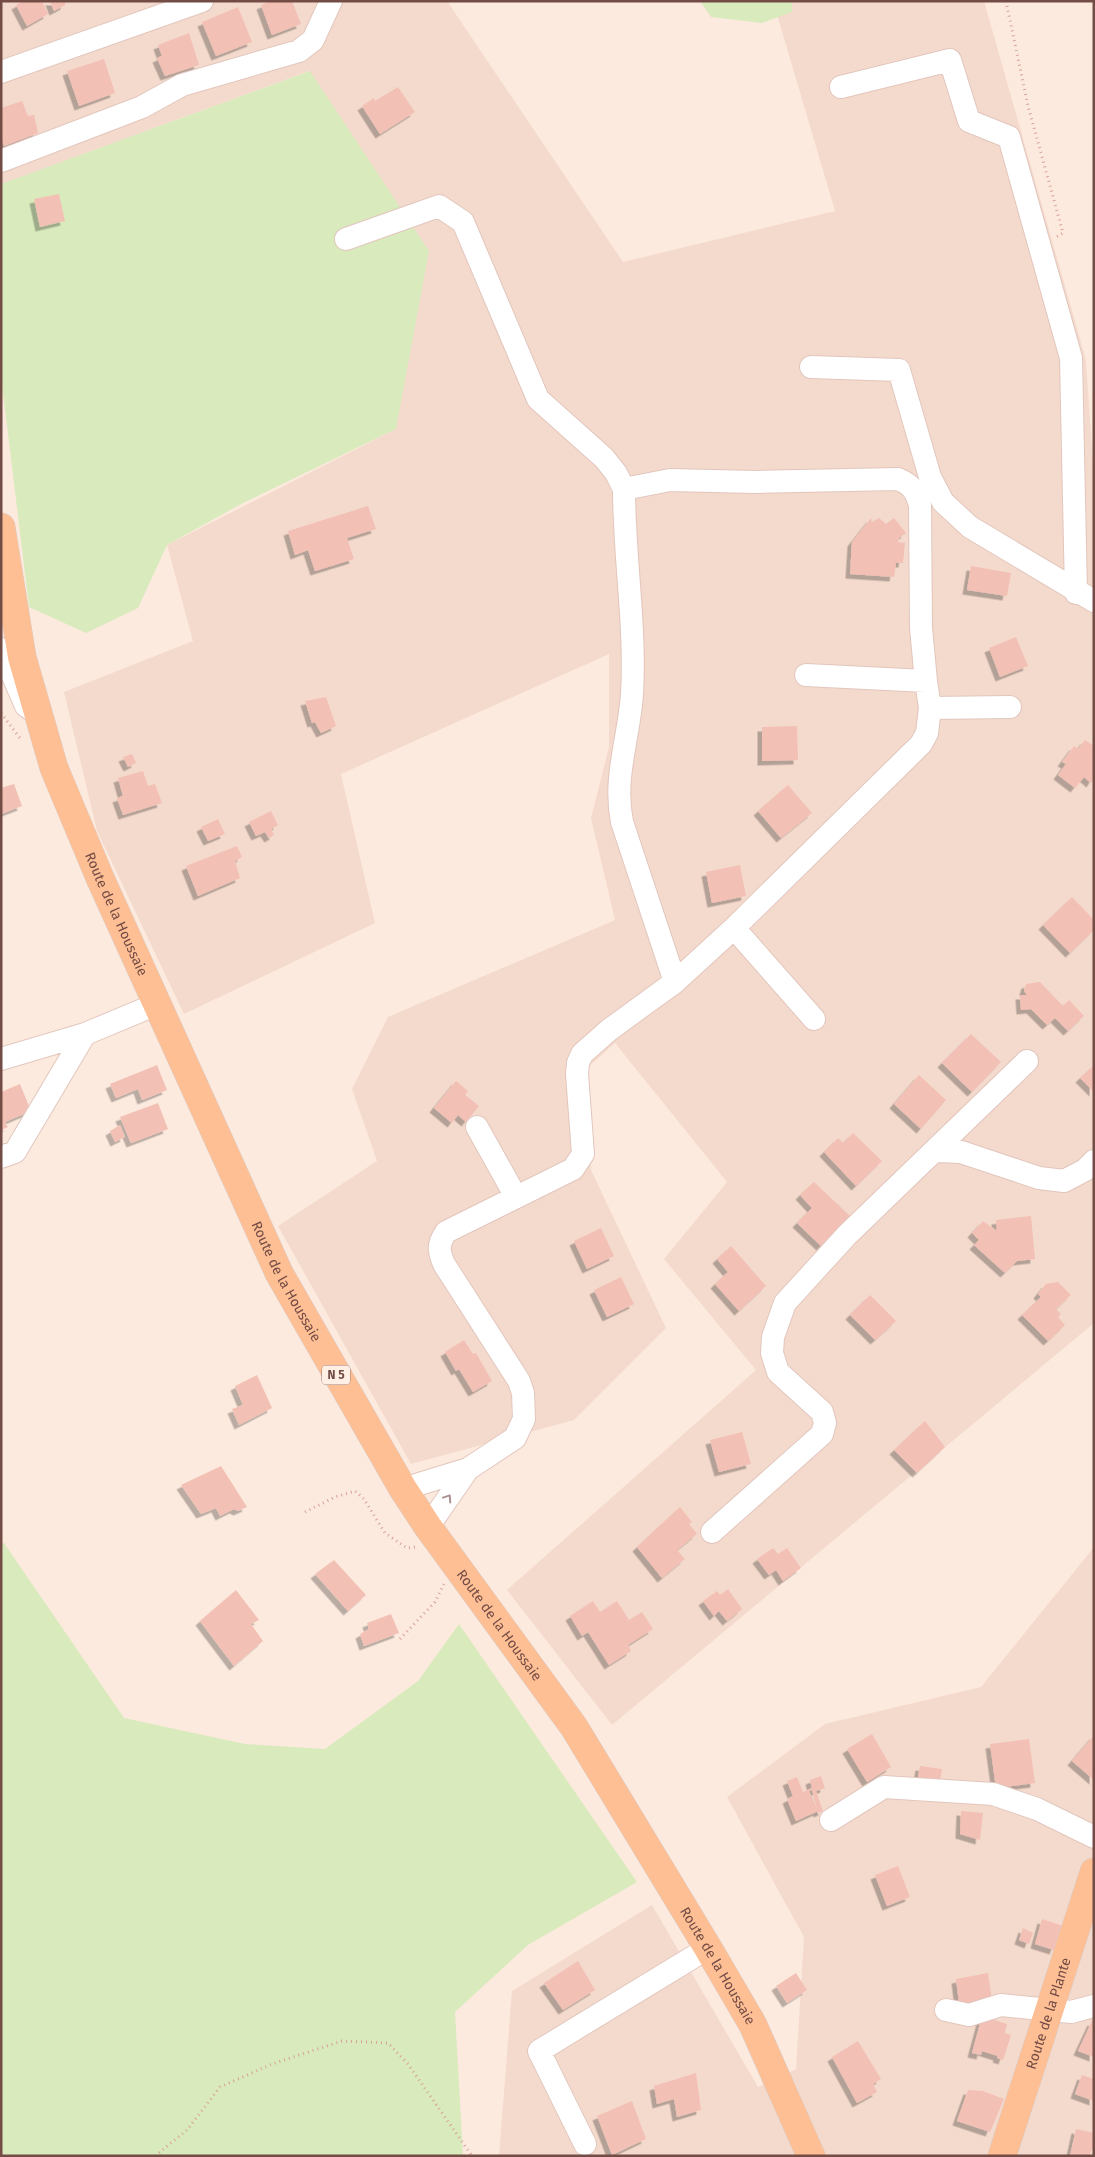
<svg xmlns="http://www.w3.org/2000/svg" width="1095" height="2157" viewBox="0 0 1095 2157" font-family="'Fira Sans',sans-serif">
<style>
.residential{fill:#f4dacc}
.green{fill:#d9eabd}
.building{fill:#f3c0b5;filter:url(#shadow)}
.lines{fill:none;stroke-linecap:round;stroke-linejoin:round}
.minor-casing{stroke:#e2c6bd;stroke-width:24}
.major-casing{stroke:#d8cdcb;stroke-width:29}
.path{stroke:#d7a399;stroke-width:3;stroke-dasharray:1 4;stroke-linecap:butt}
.minor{stroke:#fff;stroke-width:22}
.major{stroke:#febf94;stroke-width:28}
.oneway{stroke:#ab9490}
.labels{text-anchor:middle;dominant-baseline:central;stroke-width:5;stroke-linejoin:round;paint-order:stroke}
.shield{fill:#ffefe5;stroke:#9d7d76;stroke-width:1}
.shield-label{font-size:12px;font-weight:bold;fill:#734c46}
.street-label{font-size:14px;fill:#734c46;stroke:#ffefe5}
</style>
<defs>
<filter id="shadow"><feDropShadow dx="-4.5" dy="4.5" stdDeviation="0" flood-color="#0004"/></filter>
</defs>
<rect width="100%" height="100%" fill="#fdeade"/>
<path class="residential" d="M1 1H447L623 262 835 211 773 1H984L1086 360 1094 479V1323L612 1725 507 1590 756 1370 664 1259 727 1182 615 1043 584 1071 591 1170 666 1328 574 1420 411 1464 278 1226 377 1161 352 1089 388 1017 615 920 591 818 609 747V654L341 774 375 923 184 1014 97 831 64 692 193 641 167 545 396 429 309 71 1 184Z
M1094 1547V2156H499L512 1991 652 1905 758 2087 796 2069 804 1937 727 1797 825 1724 981 1687Z"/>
<path class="green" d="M700 1H792V12L762 23 711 17Z
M310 71 429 251 396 429 243 503 167 545 138 608 86 633 29 607 1 376V184Z
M4 1543 124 1718 245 1744 325 1749 418 1681 459 1624 637 1882 528 1945 455 2012 463 2156H1V1544Z"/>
<path class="building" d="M23 1H42L48 14 27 26 16 5Z
M50 1H65V5L54 11Z
M271 1H292L301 24 272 35 261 5Z
M238 7 252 42 216 56 202 22Z
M189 33 199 65 165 76 157 58 162 56 158 45Z
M104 59 115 93 79 106 67 71Z
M398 87 415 112 380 134 362 106 374 98 375 101Z
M22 101 28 116 34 115 38 133 4 146 1 138V108Z
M59 194 65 221 40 227 34 199Z
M368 506 376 529 347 538 354 559 315 571 308 550 295 555 288 531Z
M871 518 872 522 879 518 886 524 894 518 906 533 899 538 898 542 905 543 903 563H896L894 577 850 574 852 542Z
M971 566 1011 573 1007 596 967 590Z
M1016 637 1028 666 1000 677 989 648Z
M326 697 336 726 321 733 315 722 312 723 305 701Z
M797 726 798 760 762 761V727Z
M1085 740 1094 746V778L1091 783 1084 777 1075 788 1058 775 1066 764 1062 762 1074 746 1078 749Z
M132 754 136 763 128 767 123 757Z
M143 771 148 786 155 784 162 803 123 815 117 798 123 796 118 778Z
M14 784 22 806 1 814V788Z
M788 785 812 813 781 838 758 811Z
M271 811 278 825 271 829 274 835 269 838 265 832 256 836 249 822Z
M218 819 225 834 208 841 201 827Z
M237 846 242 857 235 861 240 878 198 896 186 866Z
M740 865 746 896 712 903 706 872Z
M1072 897 1094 920V930L1070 953 1043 925Z
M1040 982 1063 1006 1069 1000 1084 1016 1068 1031 1055 1018 1047 1025 1031 1009 1021 1010 1020 995H1027L1024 991 1026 984Z
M971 1034 1001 1062 972 1092 942 1063Z
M157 1065 167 1090 142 1100 138 1089 116 1098 110 1084Z
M1094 1065V1092L1080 1078Z
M919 1075 946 1100 921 1129 894 1104Z
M456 1081 468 1091 465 1095 479 1106 466 1122 458 1115 452 1123 434 1108Z
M20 1084 31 1111 5 1122 8 1127 1 1130V1092Z
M158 1103 168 1129 131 1143 120 1117Z
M120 1125 125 1137 115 1142 110 1131Z
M853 1133 882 1161 856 1186 824 1152 838 1138 843 1143Z
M814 1182 850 1216 821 1246 797 1223 812 1208 800 1195Z
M1031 1216 1035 1259 1017 1261 1005 1273 974 1245 979 1240 972 1233 983 1221 997 1231 996 1220Z
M601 1228 614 1256 587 1269 574 1241Z
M731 1246 766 1286 739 1311 715 1284 728 1272 717 1259Z
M621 1277 634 1304 607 1317 594 1290Z
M1058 1282 1071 1295 1056 1309 1061 1314 1058 1317 1065 1325 1048 1341 1022 1315 1041 1297 1038 1294 1046 1284Z
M870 1295 896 1321 875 1340 850 1315Z
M464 1340 473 1354 476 1353 492 1381 473 1392 459 1369 456 1371 445 1352Z
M257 1375 272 1408 239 1425 232 1409 243 1405 235 1386Z
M925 1421 945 1447 917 1473 894 1450Z
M742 1432 751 1464 719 1472 710 1440Z
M221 1466 247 1507 238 1511 234 1509 220 1516 216 1508 201 1514 181 1485Z
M680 1507 692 1522 689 1524 697 1534 677 1550 685 1559 662 1578 637 1547Z
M773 1548 778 1554 787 1548 801 1568 783 1581 776 1570 769 1575 757 1559Z
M334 1560 366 1595 348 1611 315 1574Z
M728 1589 742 1609 727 1621 719 1611 714 1616 703 1601 717 1591 720 1595Z
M236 1590 259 1620 251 1624 263 1641 234 1666 200 1621Z
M593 1601 600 1612 617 1601 629 1620 642 1612 653 1629 628 1645 631 1651 609 1665 588 1632 582 1636 570 1616Z
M391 1614 399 1633 364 1646 360 1634 369 1629 367 1623Z
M872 1734 891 1767 867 1782 847 1749Z
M1094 1735V1780L1072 1761Z
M1029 1739 1035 1783 996 1788 990 1744Z
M920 1766 942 1769 939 1787 917 1783Z
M821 1776 825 1788 816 1791 823 1811 818 1813 812 1790 809 1791 818 1811 796 1821 787 1799 793 1796 787 1781 797 1777 803 1792 812 1788 810 1780Z
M961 1811 983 1813 980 1840 960 1834Z
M898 1866 910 1897 887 1906 875 1875Z
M1042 1919 1063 1926 1054 1950 1035 1944Z
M1023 1928 1033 1933 1029 1944 1019 1940Z
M578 1961 595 1990 563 2010 544 1983Z
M796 1973 807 1990 787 2003 776 1986Z
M988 1973 993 2007 960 2011 956 1979Z
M982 2016 1007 2024 1005 2033 1011 2035 1003 2060 997 2058 998 2056 982 2051 981 2055 972 2053Z
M1092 2021 1094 2022V2057L1078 2051Z
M858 2041 881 2079 873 2084 877 2092 857 2103 832 2057Z
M696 2073 701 2110 677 2117 674 2099 657 2104 654 2086Z
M1082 2075 1094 2079V2101L1075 2094Z
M968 2090 983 2091 1004 2099 990 2132 957 2121Z
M632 2101 646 2139 612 2155 597 2116Z
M1076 2129 1094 2133V2151L1091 2150 1090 2156H1070Z"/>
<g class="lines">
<defs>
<path id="minor" d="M1 72 202 1
M841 87 950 60 969 121 1009 137 1071 358 1076 593
M1 161 142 107 182 85 299 51 313 40 331 1
M346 239 439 206 463 222 538 399 604 458 616 473 624 489
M811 367 899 370 930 477 943 502 970 527 1094 601
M1 649 26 706 34 711
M806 675 926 681
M930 708 1010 707
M734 928 814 1019
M1 1059 85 1034 157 1004
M477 1127 516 1197
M937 1151 961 1152 1039 1178 1064 1181 1085 1170 1094 1161
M1 1157 15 1152 85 1034
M403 1489 468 1469 515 1438 524 1419 523 1393 519 1381 444 1264C438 1250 438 1244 446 1232L573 1169 583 1154 577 1074 578 1063 582 1054 609 1030 675 982 734 928 921 744 927 733 930 708 926 681 921 628 920 505C916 491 912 485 898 479L755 482 670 480 624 489C624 557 636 626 632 694 629 739 613 777 622 822L675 982
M428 1527 468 1469
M712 1532 822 1434 825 1423 822 1412 778 1372 772 1353 773 1337 785 1303 847 1235 1027 1061
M831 1820 884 1787 993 1794 1037 1809 1094 1837
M946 2010 969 2015 1001 2005 1071 2012 1094 2006
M585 2144 539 2051 708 1948"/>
<g id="major">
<path id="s1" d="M1 527 22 657 54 768 100 878 279 1273 403 1489 428 1527 574 1727 708 1948 753 2025 811 2156"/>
<path id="s2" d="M1002 2156 1094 1872"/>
</g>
</defs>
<use href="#minor" class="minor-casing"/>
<use href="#major" class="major-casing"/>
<path class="path" d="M1006 1 1028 106 1063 233 1056 237
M1 713 22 741
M305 1512 335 1497 355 1491 364 1499 385 1533 407 1548 415 1547
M400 1639 435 1602 444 1584
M155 2156 187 2130 220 2087 272 2064 342 2041 388 2043 408 2064 472 2156"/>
<use href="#minor" class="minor"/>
<use href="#major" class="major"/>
</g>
<defs><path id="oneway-chevron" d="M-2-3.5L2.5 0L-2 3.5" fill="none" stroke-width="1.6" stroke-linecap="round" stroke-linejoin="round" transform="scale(1.25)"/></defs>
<use class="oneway" href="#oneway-chevron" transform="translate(448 1498) rotate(-56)"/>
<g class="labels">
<rect class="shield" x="322" y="1365.5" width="28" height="19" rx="4"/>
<g class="shield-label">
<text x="336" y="1375">N 5</text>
</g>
<g class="street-label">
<text stroke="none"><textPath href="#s1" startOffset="406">Route de la Houssaie</textPath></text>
<text stroke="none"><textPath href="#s1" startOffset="811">Route de la Houssaie</textPath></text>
<text stroke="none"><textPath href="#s1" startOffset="1216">Route de la Houssaie</textPath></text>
<text stroke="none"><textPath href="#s1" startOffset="1621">Route de la Houssaie</textPath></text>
<text stroke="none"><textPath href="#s2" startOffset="150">Route de la Plante</textPath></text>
</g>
</g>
<rect width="1095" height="2157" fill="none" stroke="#734c46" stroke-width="5"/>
</svg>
